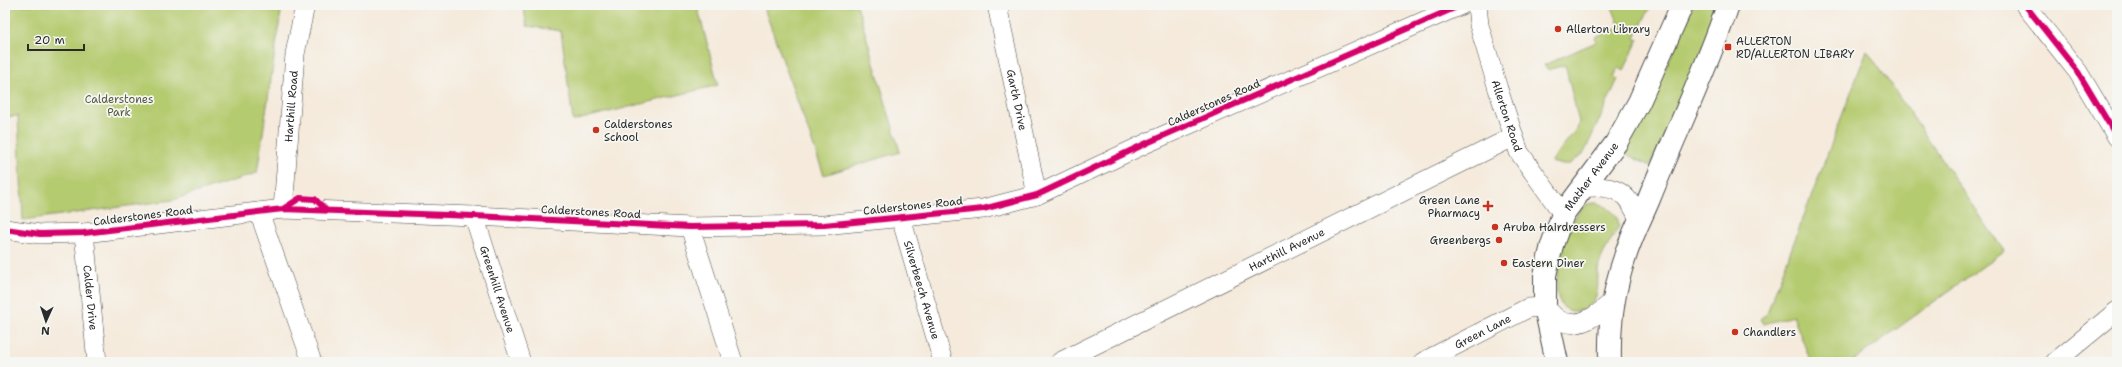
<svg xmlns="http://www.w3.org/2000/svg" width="2122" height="367" viewBox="0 0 2122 367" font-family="'Shantell Sans',sans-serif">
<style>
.green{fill:#b5cb6f;stroke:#707b4d}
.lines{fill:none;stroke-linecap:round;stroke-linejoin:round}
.minor-casing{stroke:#494845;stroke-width:20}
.secondary-casing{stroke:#494845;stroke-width:24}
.minor{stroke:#fff;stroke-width:19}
.secondary{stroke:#fff;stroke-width:22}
.cycleway-casing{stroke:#f6f6f2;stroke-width:8}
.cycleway{stroke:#d6006c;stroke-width:6}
.poi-dot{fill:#c8321e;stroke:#f6f6f2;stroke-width:1.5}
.labels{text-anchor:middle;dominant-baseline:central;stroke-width:3.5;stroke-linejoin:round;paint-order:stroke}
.poi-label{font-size:11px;fill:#2b2b2b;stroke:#f6f6f2;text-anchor:start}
.park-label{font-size:11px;fill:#545b3f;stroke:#f6f6f2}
.street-label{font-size:11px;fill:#2b2b2b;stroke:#f6f6f2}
</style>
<rect width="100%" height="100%" fill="#f6f6f2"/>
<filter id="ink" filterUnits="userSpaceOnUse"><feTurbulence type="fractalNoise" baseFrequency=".025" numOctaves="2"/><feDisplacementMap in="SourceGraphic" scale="8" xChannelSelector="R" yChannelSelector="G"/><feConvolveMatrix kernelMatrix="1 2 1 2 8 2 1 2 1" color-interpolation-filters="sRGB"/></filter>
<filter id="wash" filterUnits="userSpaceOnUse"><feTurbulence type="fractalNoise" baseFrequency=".012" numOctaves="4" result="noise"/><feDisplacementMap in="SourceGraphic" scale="16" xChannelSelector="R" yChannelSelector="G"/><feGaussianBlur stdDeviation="0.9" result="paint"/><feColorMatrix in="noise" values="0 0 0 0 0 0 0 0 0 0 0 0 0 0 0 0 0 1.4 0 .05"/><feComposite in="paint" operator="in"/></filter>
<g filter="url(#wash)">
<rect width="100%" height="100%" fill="#f5eadb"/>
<path class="green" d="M5 5H282L257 173 173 200 23 220 18 116 5 117Z
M523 5H697L718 85 573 121 561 31 527 26Z
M763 5H857L900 152 824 175Z
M1615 5H1651L1635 38 1638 40 1624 70 1618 68 1614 77 1618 79 1584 153 1570 164 1563 165 1551 162 1577 128 1579 122 1565 65 1547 70 1544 65 1596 42 1595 37 1620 27 1612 7Z
M1693 5H1718L1700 56 1650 166 1624 153 1677 44Z
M1867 50 2004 251 1851 362H1811L1793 316 1764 324 1761 319 1767 313Z
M1596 203C1607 206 1618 213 1619 226 1612 240 1600 255 1598 270 1597 281 1600 296 1590 305 1586 309 1579 311 1573 311 1539 308 1567 226 1580 210 1584 205 1589 203 1596 203Z"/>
</g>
<g filter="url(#ink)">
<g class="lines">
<defs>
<g id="minor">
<path id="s1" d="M997 5 1037 195"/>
<path id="s2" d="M1477 5 1479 25 1498 89 1519 152 1563 214"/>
<path d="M2025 5 2078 72 2117 137"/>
<path d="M1582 188C1615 184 1628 191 1640 222"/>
<path id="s3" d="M283 209 295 54 305 5"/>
<path d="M259 212 312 362"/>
<path id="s4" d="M474 216 521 362"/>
<path id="s5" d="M901 218 943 362"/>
<path d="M690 227 733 362"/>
<path d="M5 229 40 234 84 233 283 209 474 216 690 227 824 225 983 209 1037 195 1149 142 1461 5"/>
<path id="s6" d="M84 233 97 362"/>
<path id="s7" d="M1060 362 1513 137"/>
<path id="s8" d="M1423 362 1528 308 1545 307C1549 311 1554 317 1559 320 1580 331 1600 313 1614 300"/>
<path d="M2055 362 2117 311"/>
</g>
<g id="secondary">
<path id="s9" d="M1557 362 1545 307V275L1552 245 1563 214 1616 143 1639 102 1682 5"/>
<path d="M1610 362C1609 327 1613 291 1625 257 1631 237 1641 218 1649 199 1675 134 1706 71 1728 5"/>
</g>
</defs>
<use href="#minor" class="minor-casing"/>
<use href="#secondary" class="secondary-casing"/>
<use href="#minor" class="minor"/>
<use href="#secondary" class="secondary"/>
<defs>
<path id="cycleway" d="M2025 5 2078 72 2117 137
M283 209 300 198 315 199 326 210
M5 229 40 234 84 233 283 209 474 216 690 227 824 225 983 209 1037 195 1149 142 1461 5"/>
</defs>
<use href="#cycleway" class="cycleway-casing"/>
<use href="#cycleway" class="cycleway"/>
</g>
</g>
<g class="poi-dot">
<circle cx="1558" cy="29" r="4"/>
<rect x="1724" y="43" width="8" height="8" rx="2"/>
<circle cx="596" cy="130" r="4"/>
<path d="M1486 200h4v4h4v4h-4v4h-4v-4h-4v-4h4z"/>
<circle cx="1495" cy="227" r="4"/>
<circle cx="1499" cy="240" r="4"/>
<circle cx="1504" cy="263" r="4"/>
<circle cx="1735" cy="332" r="4"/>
</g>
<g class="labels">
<g class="poi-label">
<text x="1566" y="29">Allerton Library</text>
<text x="1736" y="41">ALLERTON<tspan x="1736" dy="13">RD/ALLERTON LIBARY</tspan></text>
<text x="604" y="124">Calderstones<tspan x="604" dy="13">School</tspan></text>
<text x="1480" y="200" text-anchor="end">Green Lane<tspan x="1480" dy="13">Pharmacy</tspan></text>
<text x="1503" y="227">Aruba Hairdressers</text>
<text x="1491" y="240" text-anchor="end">Greenbergs</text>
<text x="1512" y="263">Eastern Diner</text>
<text x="1743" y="332">Chandlers</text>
</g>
<g class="park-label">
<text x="119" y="99">Calderstones<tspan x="119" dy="13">Park</tspan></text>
</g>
<g class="street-label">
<text stroke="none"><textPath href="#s1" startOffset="97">Garth Drive</textPath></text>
<text transform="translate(1214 103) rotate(-24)">Calderstones Road</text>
<text stroke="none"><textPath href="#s3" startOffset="103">Harthill Road</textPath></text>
<text stroke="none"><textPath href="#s2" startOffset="115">Allerton Road</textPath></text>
<text stroke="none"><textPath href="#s9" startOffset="199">Mather Avenue</textPath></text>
<text transform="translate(913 206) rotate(-6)">Calderstones Road</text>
<text transform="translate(591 212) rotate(3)">Calderstones Road</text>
<text transform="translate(143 216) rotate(-7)">Calderstones Road</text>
<text stroke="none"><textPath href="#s7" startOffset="253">Harthill Avenue</textPath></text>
<text stroke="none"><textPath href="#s4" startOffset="77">Greenhill Avenue</textPath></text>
<text stroke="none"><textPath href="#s5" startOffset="75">Silverbeech Avenue</textPath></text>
<text stroke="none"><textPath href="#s6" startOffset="65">Calder Drive</textPath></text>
<text stroke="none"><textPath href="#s8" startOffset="67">Green Lane</textPath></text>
</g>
</g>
<rect width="2122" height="367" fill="none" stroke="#f6f6f2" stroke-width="20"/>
<g transform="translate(46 321) rotate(183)" stroke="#f6f6f2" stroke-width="3" paint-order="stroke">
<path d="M0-3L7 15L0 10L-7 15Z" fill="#2b2b2b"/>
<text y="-6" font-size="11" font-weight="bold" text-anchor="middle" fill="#2b2b2b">N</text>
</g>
<path d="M28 44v6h56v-6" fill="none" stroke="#2b2b2b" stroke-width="2"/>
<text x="34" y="44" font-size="12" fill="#2b2b2b" stroke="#f6f6f2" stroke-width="3" paint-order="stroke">20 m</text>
</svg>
